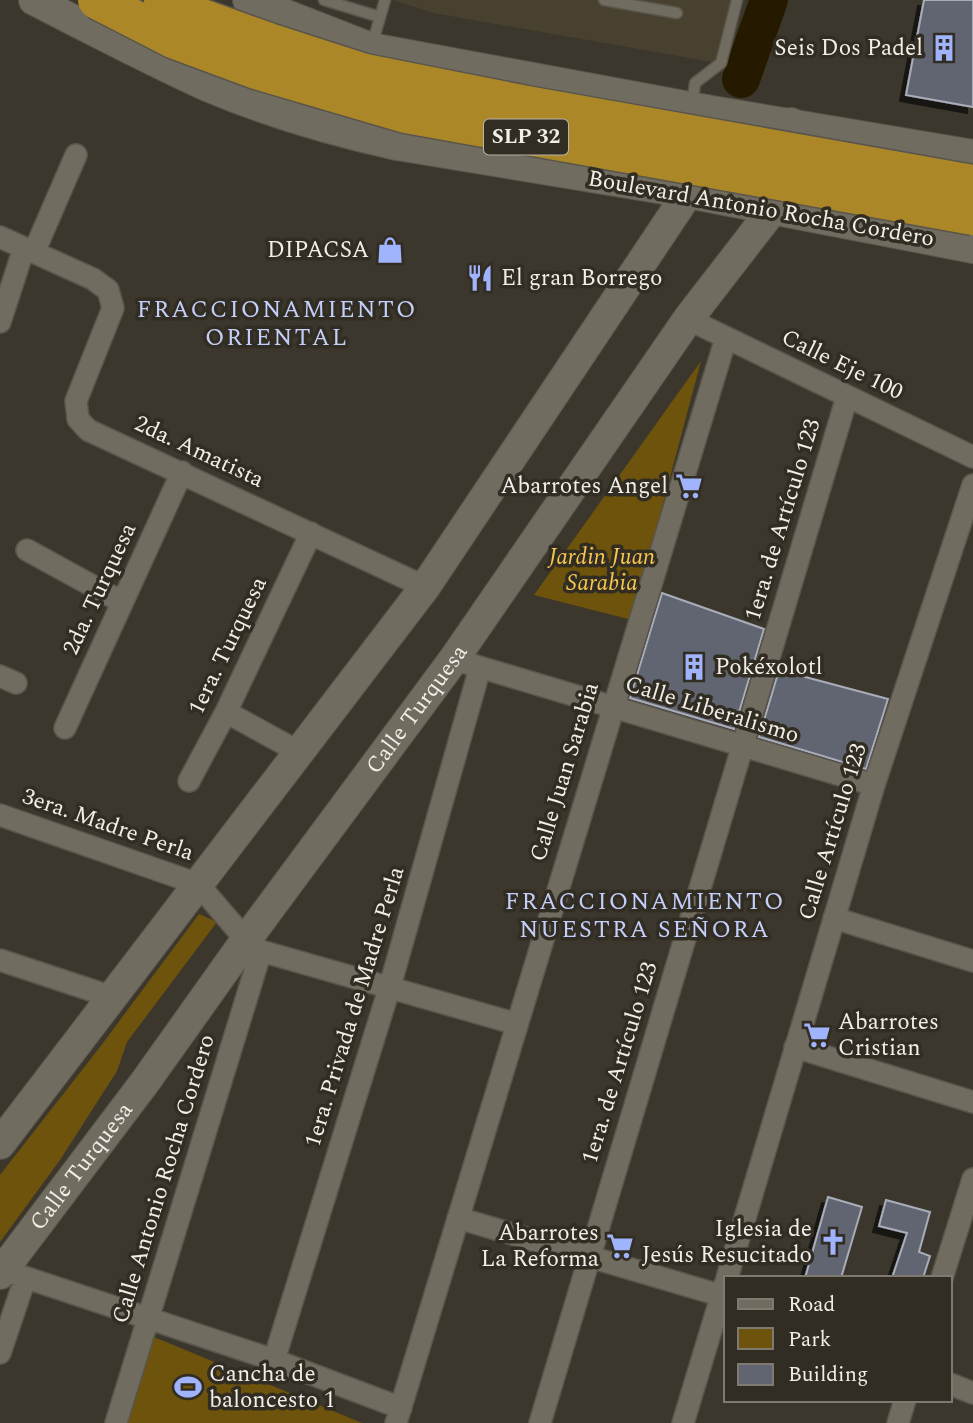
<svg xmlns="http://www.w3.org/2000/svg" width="973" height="1423" viewBox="0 0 973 1423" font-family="Spectral,serif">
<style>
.built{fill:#494130}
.green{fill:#6d530b}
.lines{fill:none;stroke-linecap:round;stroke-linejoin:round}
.river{stroke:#251a00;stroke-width:38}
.building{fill:#616571;stroke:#a9adba;stroke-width:2;filter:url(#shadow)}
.lane-casing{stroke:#59554c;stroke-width:13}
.street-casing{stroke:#59554c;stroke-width:24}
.secondary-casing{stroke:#59554c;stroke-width:32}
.lane{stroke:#716c60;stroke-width:10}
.street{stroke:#716c60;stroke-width:21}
.secondary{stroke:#716c60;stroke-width:30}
.highway-bridge-casing{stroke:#59554c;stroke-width:41;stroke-linecap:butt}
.highway-bridge{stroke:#ab8728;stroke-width:38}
.labels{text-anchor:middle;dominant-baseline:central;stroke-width:7;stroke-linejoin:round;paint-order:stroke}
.shield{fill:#322d23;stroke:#b8b4ac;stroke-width:2}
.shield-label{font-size:21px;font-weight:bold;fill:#f1eee7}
.poi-label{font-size:23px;fill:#f1eee7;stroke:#322d23;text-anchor:end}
.street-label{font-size:23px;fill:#f1eee7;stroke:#322d23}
.park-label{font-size:23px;font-style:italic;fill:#f8c74f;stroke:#322d23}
.neighbourhood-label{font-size:24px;letter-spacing:2px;fill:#c3cff9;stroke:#322d23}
</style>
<defs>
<filter id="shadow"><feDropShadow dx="-6" dy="6" stdDeviation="0" flood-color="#0009"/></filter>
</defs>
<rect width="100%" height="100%" fill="#3c372d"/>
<path class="built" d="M393 0H734L718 63 434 13Z"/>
<path class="green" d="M701 361 632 620 534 595Z
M199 914 217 922 127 1042 117 1071 60 1160 0 1242V1175L100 1047Z
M154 1337 362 1423H127Z"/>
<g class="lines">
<path class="river" d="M741 79 769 0"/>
</g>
<path class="building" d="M924 0H973V107L906 95Z
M662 593 764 629 734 729 630 698Z
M779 670 888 699 866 769 759 737Z
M828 1197 862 1207 841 1278H805Z
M886 1200 930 1212 919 1252 930 1256 923 1278H892L907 1233 879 1226Z"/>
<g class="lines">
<defs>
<path id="lane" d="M324 0 380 17
M604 0 677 13
M372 45 385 0
M692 105 695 83 721 63 737 0"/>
<path id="street" d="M0 237 93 279 108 290 113 308 76 401 78 419 88 430 425 587
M34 252 76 155
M688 319 973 457
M0 322 24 248
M27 550 122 602
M466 663 874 785
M0 676 16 683
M226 712 299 752
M65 728 182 472
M189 781 226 712 311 533
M0 815 198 884 246 940 261 951 517 1024
M834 918 973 961
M0 960 112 997
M795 1047 973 1102
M458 1218 726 1297
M3 1270 274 1360 401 1408
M727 1278 874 785 973 485
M942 1278 973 1179
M0 1353 25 1279
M274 1360 390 986 480 668
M950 1384 973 1393
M116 1423 261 951
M396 1423 726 338
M540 1423 847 397
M683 1423 725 1284
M898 1423 905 1400"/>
<g id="secondary">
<path d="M34 0C91 29 148 59 207 86 268 112 333 131 397 145L688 193 973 248"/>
<path d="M248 0 371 48 706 110 973 155"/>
<path d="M0 1144 425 587 688 193 706 110"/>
<path id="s1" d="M0 1274 145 1082 246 940 454 659 688 319 773 209 791 123"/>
</g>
</defs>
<use href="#lane" class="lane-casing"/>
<use href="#street" class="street-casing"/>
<use href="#secondary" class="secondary-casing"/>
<use href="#lane" class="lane"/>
<use href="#street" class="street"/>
<use href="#secondary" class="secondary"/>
<defs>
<path id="highway-bridge" d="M97 0 175 40 256 70 406 114 973 216
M163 0 188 13 269 42 365 73 532 106 973 184"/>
</defs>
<use href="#highway-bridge" class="highway-bridge-casing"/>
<use href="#highway-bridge" class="highway-bridge"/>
</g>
<defs>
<symbol id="building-bare" viewBox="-9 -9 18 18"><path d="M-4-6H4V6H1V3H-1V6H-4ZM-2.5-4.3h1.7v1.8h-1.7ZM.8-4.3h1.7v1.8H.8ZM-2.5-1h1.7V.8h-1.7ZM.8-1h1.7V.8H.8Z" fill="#a0b3fd" stroke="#322d23" stroke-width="2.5" paint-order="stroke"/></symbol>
<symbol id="shop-bare" viewBox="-9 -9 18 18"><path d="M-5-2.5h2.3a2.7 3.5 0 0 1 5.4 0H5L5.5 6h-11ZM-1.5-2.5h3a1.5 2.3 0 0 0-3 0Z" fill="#a0b3fd" stroke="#322d23" stroke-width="2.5" paint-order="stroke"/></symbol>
<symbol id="restaurant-bare" viewBox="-9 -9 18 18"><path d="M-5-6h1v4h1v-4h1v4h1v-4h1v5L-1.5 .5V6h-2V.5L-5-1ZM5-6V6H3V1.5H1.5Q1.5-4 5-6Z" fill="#a0b3fd" stroke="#322d23" stroke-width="2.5" paint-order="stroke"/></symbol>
<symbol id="supermarket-bare" viewBox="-9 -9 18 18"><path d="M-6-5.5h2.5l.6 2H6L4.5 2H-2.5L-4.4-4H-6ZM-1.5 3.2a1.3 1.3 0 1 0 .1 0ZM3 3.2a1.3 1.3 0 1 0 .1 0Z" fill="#a0b3fd" stroke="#322d23" stroke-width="2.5" paint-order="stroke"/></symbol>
<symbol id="church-bare" viewBox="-9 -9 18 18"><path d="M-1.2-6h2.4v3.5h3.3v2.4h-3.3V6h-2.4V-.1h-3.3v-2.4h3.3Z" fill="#a0b3fd" stroke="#322d23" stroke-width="2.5" paint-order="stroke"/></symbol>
<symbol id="stadium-bare" viewBox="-9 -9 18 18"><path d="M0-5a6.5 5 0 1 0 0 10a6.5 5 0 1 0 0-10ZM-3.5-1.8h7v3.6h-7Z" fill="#a0b3fd" stroke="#322d23" stroke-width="2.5" paint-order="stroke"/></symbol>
</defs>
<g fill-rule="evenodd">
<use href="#building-bare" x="925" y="29" width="38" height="38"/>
<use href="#shop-bare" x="371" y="231" width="38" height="38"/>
<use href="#restaurant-bare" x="461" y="259" width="38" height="38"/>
<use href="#supermarket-bare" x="670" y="467" width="38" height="38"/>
<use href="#building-bare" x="675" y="648" width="38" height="38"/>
<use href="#supermarket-bare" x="798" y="1016" width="38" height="38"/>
<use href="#church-bare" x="814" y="1223" width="38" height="38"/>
<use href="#supermarket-bare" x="601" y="1227" width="38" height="38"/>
<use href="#stadium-bare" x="169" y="1368" width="38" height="38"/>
</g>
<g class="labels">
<rect class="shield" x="484" y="119.5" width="84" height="35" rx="5"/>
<g class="shield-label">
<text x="526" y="137">SLP 32</text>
</g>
<g class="poi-label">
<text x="923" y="48">Seis Dos Padel</text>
<text x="369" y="250">DIPACSA</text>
<text x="501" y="278" text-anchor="start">El gran Borrego</text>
<text x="668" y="486">Abarrotes Angel</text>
<text x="715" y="667" text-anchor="start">Pokéxolotl</text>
<text x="838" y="1022" text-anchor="start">Abarrotes<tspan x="838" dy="26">Cristian</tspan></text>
<text x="812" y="1229">Iglesia de<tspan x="812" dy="26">Jesús Resucitado</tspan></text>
<text x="599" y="1233">Abarrotes<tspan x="599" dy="26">La Reforma</tspan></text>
<text x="209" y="1374" text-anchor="start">Cancha de<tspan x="209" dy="26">baloncesto 1</tspan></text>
</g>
<g class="street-label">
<text transform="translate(761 209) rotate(10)">Boulevard Antonio Rocha Cordero</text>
<text transform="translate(842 365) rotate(26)">Calle Eje 100</text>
<text transform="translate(199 452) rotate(25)">2da. Amatista</text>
<text transform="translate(783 520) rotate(-73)">1era. de Artículo 123</text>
<text transform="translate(100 589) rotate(-65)">2da. Turquesa</text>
<text transform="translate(228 646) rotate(-64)">1era. Turquesa</text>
<text stroke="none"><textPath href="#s1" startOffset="702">Calle Turquesa</textPath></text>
<text transform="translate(712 710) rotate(17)">Calle Liberalismo</text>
<text transform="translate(565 772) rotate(-73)">Calle Juan Sarabia</text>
<text transform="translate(108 825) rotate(19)">3era. Madre Perla</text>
<text transform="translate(833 832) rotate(-73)">Calle Artículo 123</text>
<text transform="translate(355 1007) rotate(-73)">1era. Privada de Madre Perla</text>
<text transform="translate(620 1063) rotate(-73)">1era. de Artículo 123</text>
<text stroke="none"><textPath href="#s1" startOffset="135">Calle Turquesa</textPath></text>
<text transform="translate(164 1179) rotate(-73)">Calle Antonio Rocha Cordero</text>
</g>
<g class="park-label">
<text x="602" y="557">Jardin Juan<tspan x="602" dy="26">Sarabia</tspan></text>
</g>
<g class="neighbourhood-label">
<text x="277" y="310">FRACCIONAMIENTO<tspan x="277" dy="28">ORIENTAL</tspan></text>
<text x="645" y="902">FRACCIONAMIENTO<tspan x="645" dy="28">NUESTRA SEÑORA</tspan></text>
</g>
</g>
<rect x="724" y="1276" width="228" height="126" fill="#322d23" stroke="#7e7a71" stroke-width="2"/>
<rect x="738" y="1299" width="35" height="10" fill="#716c60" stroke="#7e7a71" stroke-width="2"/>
<text x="788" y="1311" font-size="21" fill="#f1eee7">Road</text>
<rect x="738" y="1328" width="35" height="21" fill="#6d530b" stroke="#7e7a71" stroke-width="2"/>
<text x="788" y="1346" font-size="21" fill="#f1eee7">Park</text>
<rect x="738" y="1364" width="35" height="21" fill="#616571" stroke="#7e7a71" stroke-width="2"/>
<text x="788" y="1381" font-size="21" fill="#f1eee7">Building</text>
</svg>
